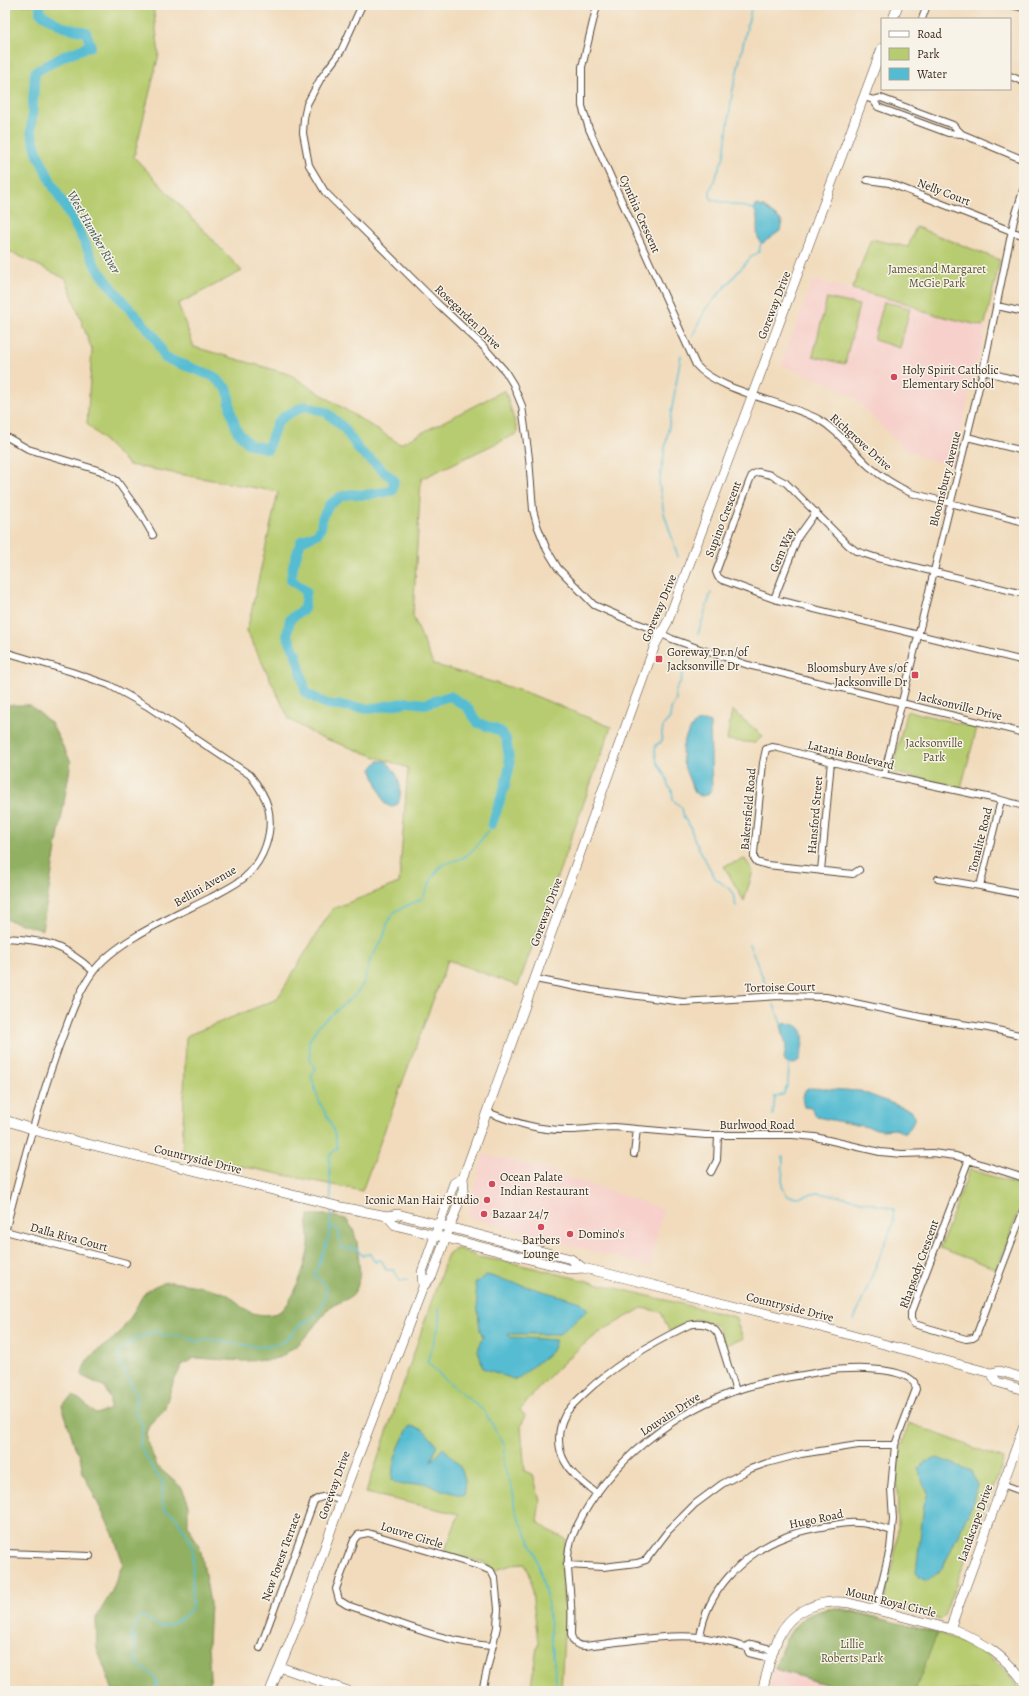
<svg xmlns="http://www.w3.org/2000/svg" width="1029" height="1696" viewBox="0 0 1029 1696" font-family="Alegreya,serif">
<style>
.built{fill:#f7d0cb}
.green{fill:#b7cc70;stroke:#797b47}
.forest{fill:#91b062;stroke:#666d40}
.water{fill:#54bcd2;stroke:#487378}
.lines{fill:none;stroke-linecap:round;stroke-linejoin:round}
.stream{stroke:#54bcd2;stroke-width:1.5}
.river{stroke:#54bcd2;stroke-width:10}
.street-casing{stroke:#564536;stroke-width:8}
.secondary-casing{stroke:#564536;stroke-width:10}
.street{stroke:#fff;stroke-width:6}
.secondary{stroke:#fff;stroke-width:9}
.poi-dot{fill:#d1495b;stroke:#f7f3e8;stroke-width:1.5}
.labels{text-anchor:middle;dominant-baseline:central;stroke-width:3;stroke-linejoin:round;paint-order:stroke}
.street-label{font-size:12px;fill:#3b2a1e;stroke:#f7f3e8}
.park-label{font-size:12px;fill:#5a5232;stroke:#f7f3e8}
.poi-label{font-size:12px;fill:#3b2a1e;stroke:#f7f3e8;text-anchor:start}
.water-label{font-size:13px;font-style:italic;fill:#425654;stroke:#f7f3e8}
</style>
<rect width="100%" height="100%" fill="#f7f3e8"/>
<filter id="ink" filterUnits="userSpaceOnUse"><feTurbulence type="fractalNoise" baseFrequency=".025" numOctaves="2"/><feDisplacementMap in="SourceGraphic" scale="8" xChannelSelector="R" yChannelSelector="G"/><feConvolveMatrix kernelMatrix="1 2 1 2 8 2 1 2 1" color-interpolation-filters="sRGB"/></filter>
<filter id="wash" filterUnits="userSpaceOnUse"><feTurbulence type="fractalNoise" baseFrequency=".012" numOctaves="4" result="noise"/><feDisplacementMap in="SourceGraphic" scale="16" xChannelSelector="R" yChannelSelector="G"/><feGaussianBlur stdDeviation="0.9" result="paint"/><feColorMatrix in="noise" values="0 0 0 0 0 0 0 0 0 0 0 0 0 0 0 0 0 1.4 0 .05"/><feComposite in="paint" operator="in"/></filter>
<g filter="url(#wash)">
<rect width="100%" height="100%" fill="#f1dbbc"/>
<path class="built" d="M813 280 912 305 924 312 982 326 986 322 983 340 952 465 923 458 901 446 855 399 836 386 781 365Z
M484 1154 544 1169 663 1209 650 1267 467 1217Z
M775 1669 849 1691H769Z"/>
<path class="green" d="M5 5H153L159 54 134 157 242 271 178 304 194 347 289 374 400 444 505 390 518 433 421 479 413 616 433 664 528 693 611 727 518 986 448 960 362 1191 182 1154 186 1036 277 999 332 909 399 883 408 768 317 736 289 719 247 631 278 492 129 465 87 424 92 350 66 279 5 249Z
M916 227 1000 260 985 324 982 326 924 312 912 305 852 289 871 239 908 247Z
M827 298 859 305 845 364 813 356Z
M884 302 910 308 900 348 874 340Z
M732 710 763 736 755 743 727 740Z
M909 711 977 728 961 788 892 772 906 713Z
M745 859 753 871 744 901 724 866Z
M970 1169 1024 1187V1197L997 1269 940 1248Z
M456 1249H460L478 1257 509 1262 735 1317 743 1339 725 1345 719 1329 714 1324 706 1322 696 1319 669 1331 661 1312 642 1308C628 1316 613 1324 599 1333 569 1354 543 1382 520 1410L525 1415 521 1427 525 1471 533 1475 540 1501 537 1521 550 1531 566 1539 561 1565 565 1615 561 1691H530L538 1641 530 1575 525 1564 512 1565 495 1570 483 1562 444 1553 459 1514 366 1493 447 1256 449 1253Z
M909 1423 1004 1459 944 1616 941 1619 886 1605 884 1601 896 1548 898 1526 897 1472 901 1449Z
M837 1608C857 1611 877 1618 896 1623 950 1636 988 1642 1021 1691H849L775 1669C786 1634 796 1611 837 1608Z"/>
<path class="forest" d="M5 705H30L51 723 71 762 42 930 5 919Z
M309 1215H328L346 1219 353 1229 357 1242 360 1273 357 1288 351 1297 330 1307 301 1342 281 1357 270 1360 244 1361 194 1358 182 1365 173 1383 164 1410 150 1424 146 1433 148 1444 157 1466 182 1488 188 1502V1525L201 1551 210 1603 208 1646 211 1691H113L97 1648 96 1618 111 1593 123 1563 113 1534 83 1473 80 1456 75 1447 62 1405 73 1396C82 1399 88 1408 96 1414L110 1409V1400L105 1387 82 1376C83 1353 109 1347 121 1331 125 1325 131 1318 134 1311 138 1306 140 1298 145 1293 151 1287 163 1281 172 1282 185 1284 217 1288 228 1295 234 1298 238 1305 244 1309 254 1315 268 1317 279 1312 293 1306 308 1259 309 1244 310 1234 306 1224 309 1215Z
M837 1608 937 1633 915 1691H849L775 1669C786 1634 796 1611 837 1608Z"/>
<path class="water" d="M756 205 764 207 782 221 780 231 763 243H761C753 233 761 219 754 209Z
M705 721 710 723 712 790 707 795 701 796 695 793C683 765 673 749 696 722Z
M378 761H386C398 773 404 787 398 804L391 807 385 804 371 769Z
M786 1023C806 1025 805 1036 801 1053 800 1056 800 1059 798 1062 795 1065 790 1064 786 1063L784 1059 786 1046 781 1025Z
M811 1088 860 1091 912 1111C917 1119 912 1127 905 1133L895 1129 882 1130 817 1117 811 1108 804 1107C802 1100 802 1096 806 1089Z
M487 1275 581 1302 588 1310 559 1334H508L510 1337 556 1340 552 1351 516 1380 483 1368 478 1350 483 1337 480 1330 475 1283Z
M410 1426 423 1429 437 1445 431 1461 443 1448C453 1457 463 1467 465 1481 465 1485 464 1489 465 1494L461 1495 435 1488 425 1483 404 1485 396 1483 392 1480C392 1462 400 1441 410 1426Z
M937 1458 972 1471 977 1485 972 1505 943 1567 928 1581 919 1578 916 1572 924 1505 928 1493 918 1469 925 1462Z"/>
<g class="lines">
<path class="stream" d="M752 5 732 94 724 156 710 191V197L713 200 754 209 755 211
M692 337 705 310 750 258 759 252 761 242
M678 557 664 513 659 484 681 355
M698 634 711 593
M690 657 683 670 681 681 677 687 675 693 676 700 671 709 670 718 663 726 661 742 656 745 655 752 657 762 667 779 668 786 672 790 673 800 682 808 684 818 690 826 695 841 715 878 732 891 736 906
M749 944 768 990
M774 1005 782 1026
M773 1115 775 1096 783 1095 788 1084 789 1063
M783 1156 782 1186 787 1196 799 1197 817 1193 845 1197 894 1209 893 1224 854 1320
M331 1200 329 1156 337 1148C336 1129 327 1117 319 1101 316 1093 314 1084 311 1076L315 1070 310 1058 309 1041 318 1026 356 994 363 984 370 960 382 941 389 919 396 911 423 898 432 878 442 865 465 857 477 846 492 824
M332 1226 339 1231 340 1246 343 1249 356 1248 362 1255 370 1254 375 1262 379 1260 382 1261 386 1270H394L400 1281 407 1280
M439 1308 440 1323 427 1362 440 1375 484 1411 505 1445 504 1467 513 1491 515 1510 535 1552 547 1599 557 1691
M156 1691C159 1668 148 1677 138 1664 133 1657 135 1646 135 1638L131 1640 136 1624 140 1617H145L160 1627C174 1624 183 1619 192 1608L193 1550 187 1535 175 1516 165 1510 162 1498 163 1482 154 1471 140 1445 143 1426 135 1412 136 1394 117 1355C130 1340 139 1336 158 1331 165 1338 171 1337 179 1334L198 1342C221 1332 255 1358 284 1341 290 1338 294 1330 299 1325 303 1322 309 1322 313 1318 317 1315 321 1308 323 1303 329 1288 326 1284 314 1276 324 1251 332 1236 331 1208"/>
<path class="river" d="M40 5V13L63 27 86 32 91 46 66 55 35 72 31 131 38 155 51 182 85 243 96 267 121 299 155 337 165 358 213 376 228 390 231 412 237 431 249 444 268 449C277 419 276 419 305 406L326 412 344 428 359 450 394 480 392 491 364 495 351 494 340 497 329 505 322 519 321 528 317 534 301 541 293 566 291 580 306 591 304 609 290 619 287 635 296 654 306 693 326 704 370 709 408 702 425 704 450 696 467 707 478 723 500 731 506 739 510 765 504 789 492 824"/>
</g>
</g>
<g filter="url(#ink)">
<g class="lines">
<defs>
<path id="street" d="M362 5 341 51 321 78 307 104 304 118 303 133 309 165 325 192 438 304 482 345 505 371 513 384 522 406 529 458 533 510 537 525 547 550 558 568 594 605 628 620 650 628 672 639 700 649 748 665 1024 733
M597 5 582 67V106L589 129 696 365C718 391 786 402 818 419 839 431 852 451 870 467 882 477 896 486 911 493L1024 522
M1011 5 1024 8
M922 19 927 5
M1010 76 1024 82
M865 97 873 100 881 98 953 125 962 134 1024 160
M873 100 878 107 948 133 962 134
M867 180 889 183 1024 236
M997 306 1024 312
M983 371 1024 382
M5 436 28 449 101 471 117 481 142 516 153 535
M967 437 1024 451
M1024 594 874 557 856 551 848 545 786 483 771 475 758 472 752 475 749 482 716 572 718 577 722 580 774 599 1024 661
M774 599 798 537 816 512
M5 652 72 672 109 685 147 706 250 775C257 784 265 795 268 807 274 832 264 861 244 878 234 886 221 892 210 898 175 916 116 940 93 972 76 995 68 1023 58 1049 37 1109 21 1170 5 1232
M884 775 983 371 1014 220 1024 187
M859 870 853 874 767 865 757 862 754 858V853L763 763 766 749 772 747 778 748 875 773 1001 800 1024 806
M821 871 831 761
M938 879 980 886 1024 895
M980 886 1001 800
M5 938C45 940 63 944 93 971
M535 979 592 990 683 1002 779 996 826 997 935 1020 988 1028 1024 1036
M487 1112C516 1123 539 1131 571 1130 585 1130 599 1127 614 1127L706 1135H793L815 1137 880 1152 902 1154 932 1153 956 1156 1024 1178
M634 1154 637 1129
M969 1159 911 1312V1319L914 1324 966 1339 973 1338 976 1336 1024 1209
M711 1172 717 1160 718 1136
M5 1231 126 1263
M1002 1484 1024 1492
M597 1494C586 1484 572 1476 565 1462 557 1448 557 1430 565 1415 570 1406 578 1400 585 1393 615 1364 652 1343 689 1325 700 1322 712 1324 718 1334L736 1391
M5 1553 90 1556
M567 1565 603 1567 637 1563 646 1560 668 1531 695 1504 722 1484 750 1469 767 1463 801 1454 858 1445H895
M700 1637C706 1592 743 1553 785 1537 798 1531 812 1529 826 1526 836 1525 846 1522 857 1523 869 1523 881 1528 892 1531
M746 1647 751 1644 767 1648 773 1653 765 1657 749 1653 746 1647C731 1643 716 1639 700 1637 662 1634 623 1642 585 1646 577 1646 573 1643 571 1635 571 1625 572 1615 571 1605 570 1575 562 1557 576 1528 608 1462 675 1410 744 1388 763 1382 783 1378 803 1375 818 1372 833 1369 848 1369 865 1368 902 1369 914 1382L916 1389 895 1445 891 1489 893 1519 890 1549 875 1610
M260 1648 314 1501C323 1494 331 1497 341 1501
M482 1691 497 1627 498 1609 495 1579 491 1571 482 1567 368 1533 358 1535 354 1540 336 1589 339 1600 347 1605C395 1621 442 1642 492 1646"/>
<path id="secondary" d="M893 19 898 5
M5 1120 44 1133 341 1207 387 1216 398 1214 571 1259 583 1268
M387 1216 395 1225 569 1269 583 1268 609 1274 824 1328 991 1373 999 1371 1024 1378
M423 1287 422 1272 454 1183 463 1178
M991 1373 997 1382 1024 1390
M950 1629 1024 1426
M280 1667 348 1691
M270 1691 301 1615 341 1501 423 1287 432 1276 464 1188 463 1178 655 645 668 621 882 48
M762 1691C767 1674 770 1657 777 1641 788 1611 820 1598 849 1603L955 1630C983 1642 1006 1657 1024 1682"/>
</defs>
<use href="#street" class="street-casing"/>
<use href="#secondary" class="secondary-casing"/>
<use href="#street" class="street"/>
<use href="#secondary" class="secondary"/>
</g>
</g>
<g class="poi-dot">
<circle cx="894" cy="377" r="4"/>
<rect x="655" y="655" width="8" height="8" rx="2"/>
<rect x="911" y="671" width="8" height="8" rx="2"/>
<circle cx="492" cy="1184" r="4"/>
<circle cx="487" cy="1200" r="4"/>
<circle cx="484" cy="1214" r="4"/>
<circle cx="541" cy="1227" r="4"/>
<circle cx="570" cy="1234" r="4"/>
</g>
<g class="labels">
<g class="street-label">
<text transform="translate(944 192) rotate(21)">Nelly Court</text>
<text transform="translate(640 214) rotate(66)">Cynthia Crescent</text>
<text transform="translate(774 305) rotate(-69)">Goreway Drive</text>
<text transform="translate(468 317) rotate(44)">Rosegarden Drive</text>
<text transform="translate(861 442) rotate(42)">Richgrove Drive</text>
<text transform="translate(945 479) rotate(-76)">Bloomsbury Avenue</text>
<text transform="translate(723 519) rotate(-69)">Supino Crescent</text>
<text transform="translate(782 550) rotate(-67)">Gem Way</text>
<text transform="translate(659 608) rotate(-67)">Goreway Drive</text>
<text transform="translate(960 706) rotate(14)">Jacksonville Drive</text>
<text transform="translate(851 755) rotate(14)">Latania Boulevard</text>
<text transform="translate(748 809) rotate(-85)">Bakersfield Road</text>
<text transform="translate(815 815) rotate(-85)">Hansford Street</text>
<text transform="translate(980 840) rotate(-76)">Tonalite Road</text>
<text transform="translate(205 886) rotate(-30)">Bellini Avenue</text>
<text transform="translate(546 912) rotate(-70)">Goreway Drive</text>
<text transform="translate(780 987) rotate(-1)">Tortoise Court</text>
<text x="757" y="1125">Burlwood Road</text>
<text transform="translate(198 1159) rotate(14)">Countryside Drive</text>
<text transform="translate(69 1237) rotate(15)">Dalla Riva Court</text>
<text transform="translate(919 1264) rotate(-70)">Rhapsody Crescent</text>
<text transform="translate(790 1307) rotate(14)">Countryside Drive</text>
<text transform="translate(670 1414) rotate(-33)">Louvain Drive</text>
<text transform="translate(334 1485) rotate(-70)">Goreway Drive</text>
<text transform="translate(816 1519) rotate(-12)">Hugo Road</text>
<text transform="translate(975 1523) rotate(-70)">Landscape Drive</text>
<text transform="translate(412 1535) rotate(17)">Louvre Circle</text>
<text transform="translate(281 1557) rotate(-70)">New Forest Terrace</text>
<text transform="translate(891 1602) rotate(14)">Mount Royal Circle</text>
</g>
<g class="park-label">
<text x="937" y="269">James and Margaret<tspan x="937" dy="14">McGie Park</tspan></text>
<text x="934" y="743">Jacksonville<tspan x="934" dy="14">Park</tspan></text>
<text x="852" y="1644">Lillie<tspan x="852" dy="14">Roberts Park</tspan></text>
</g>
<g class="poi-label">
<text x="902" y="370">Holy Spirit Catholic<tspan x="902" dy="14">Elementary School</tspan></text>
<text x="667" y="652">Goreway Dr n/of<tspan x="667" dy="14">Jacksonville Dr</tspan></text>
<text x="907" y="668" text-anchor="end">Bloomsbury Ave s/of<tspan x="907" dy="14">Jacksonville Dr</tspan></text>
<text x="500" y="1177">Ocean Palate<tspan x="500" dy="14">Indian Restaurant</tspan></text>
<text x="479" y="1200" text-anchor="end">Iconic Man Hair Studio</text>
<text x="492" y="1214">Bazaar 24/7</text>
<text x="578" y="1234">Domino's</text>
<text x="541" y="1240" text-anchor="middle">Barbers<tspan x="541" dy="14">Lounge</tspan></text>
</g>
<g class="water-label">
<text transform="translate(94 232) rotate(60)">West Humber River</text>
</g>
</g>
<rect width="1029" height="1696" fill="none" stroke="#f7f3e8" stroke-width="20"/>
<rect x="881" y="18" width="130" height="72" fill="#f7f3e8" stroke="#aca397"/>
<rect x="889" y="31" width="20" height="6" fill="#ffffff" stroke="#aca397"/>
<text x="917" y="38" font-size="12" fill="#3b2a1e">Road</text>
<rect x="889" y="48" width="20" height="12" fill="#b7cc70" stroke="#aca397"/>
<text x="917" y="58" font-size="12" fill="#3b2a1e">Park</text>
<rect x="889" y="68" width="20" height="12" fill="#54bcd2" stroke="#aca397"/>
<text x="917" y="78" font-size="12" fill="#3b2a1e">Water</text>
</svg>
